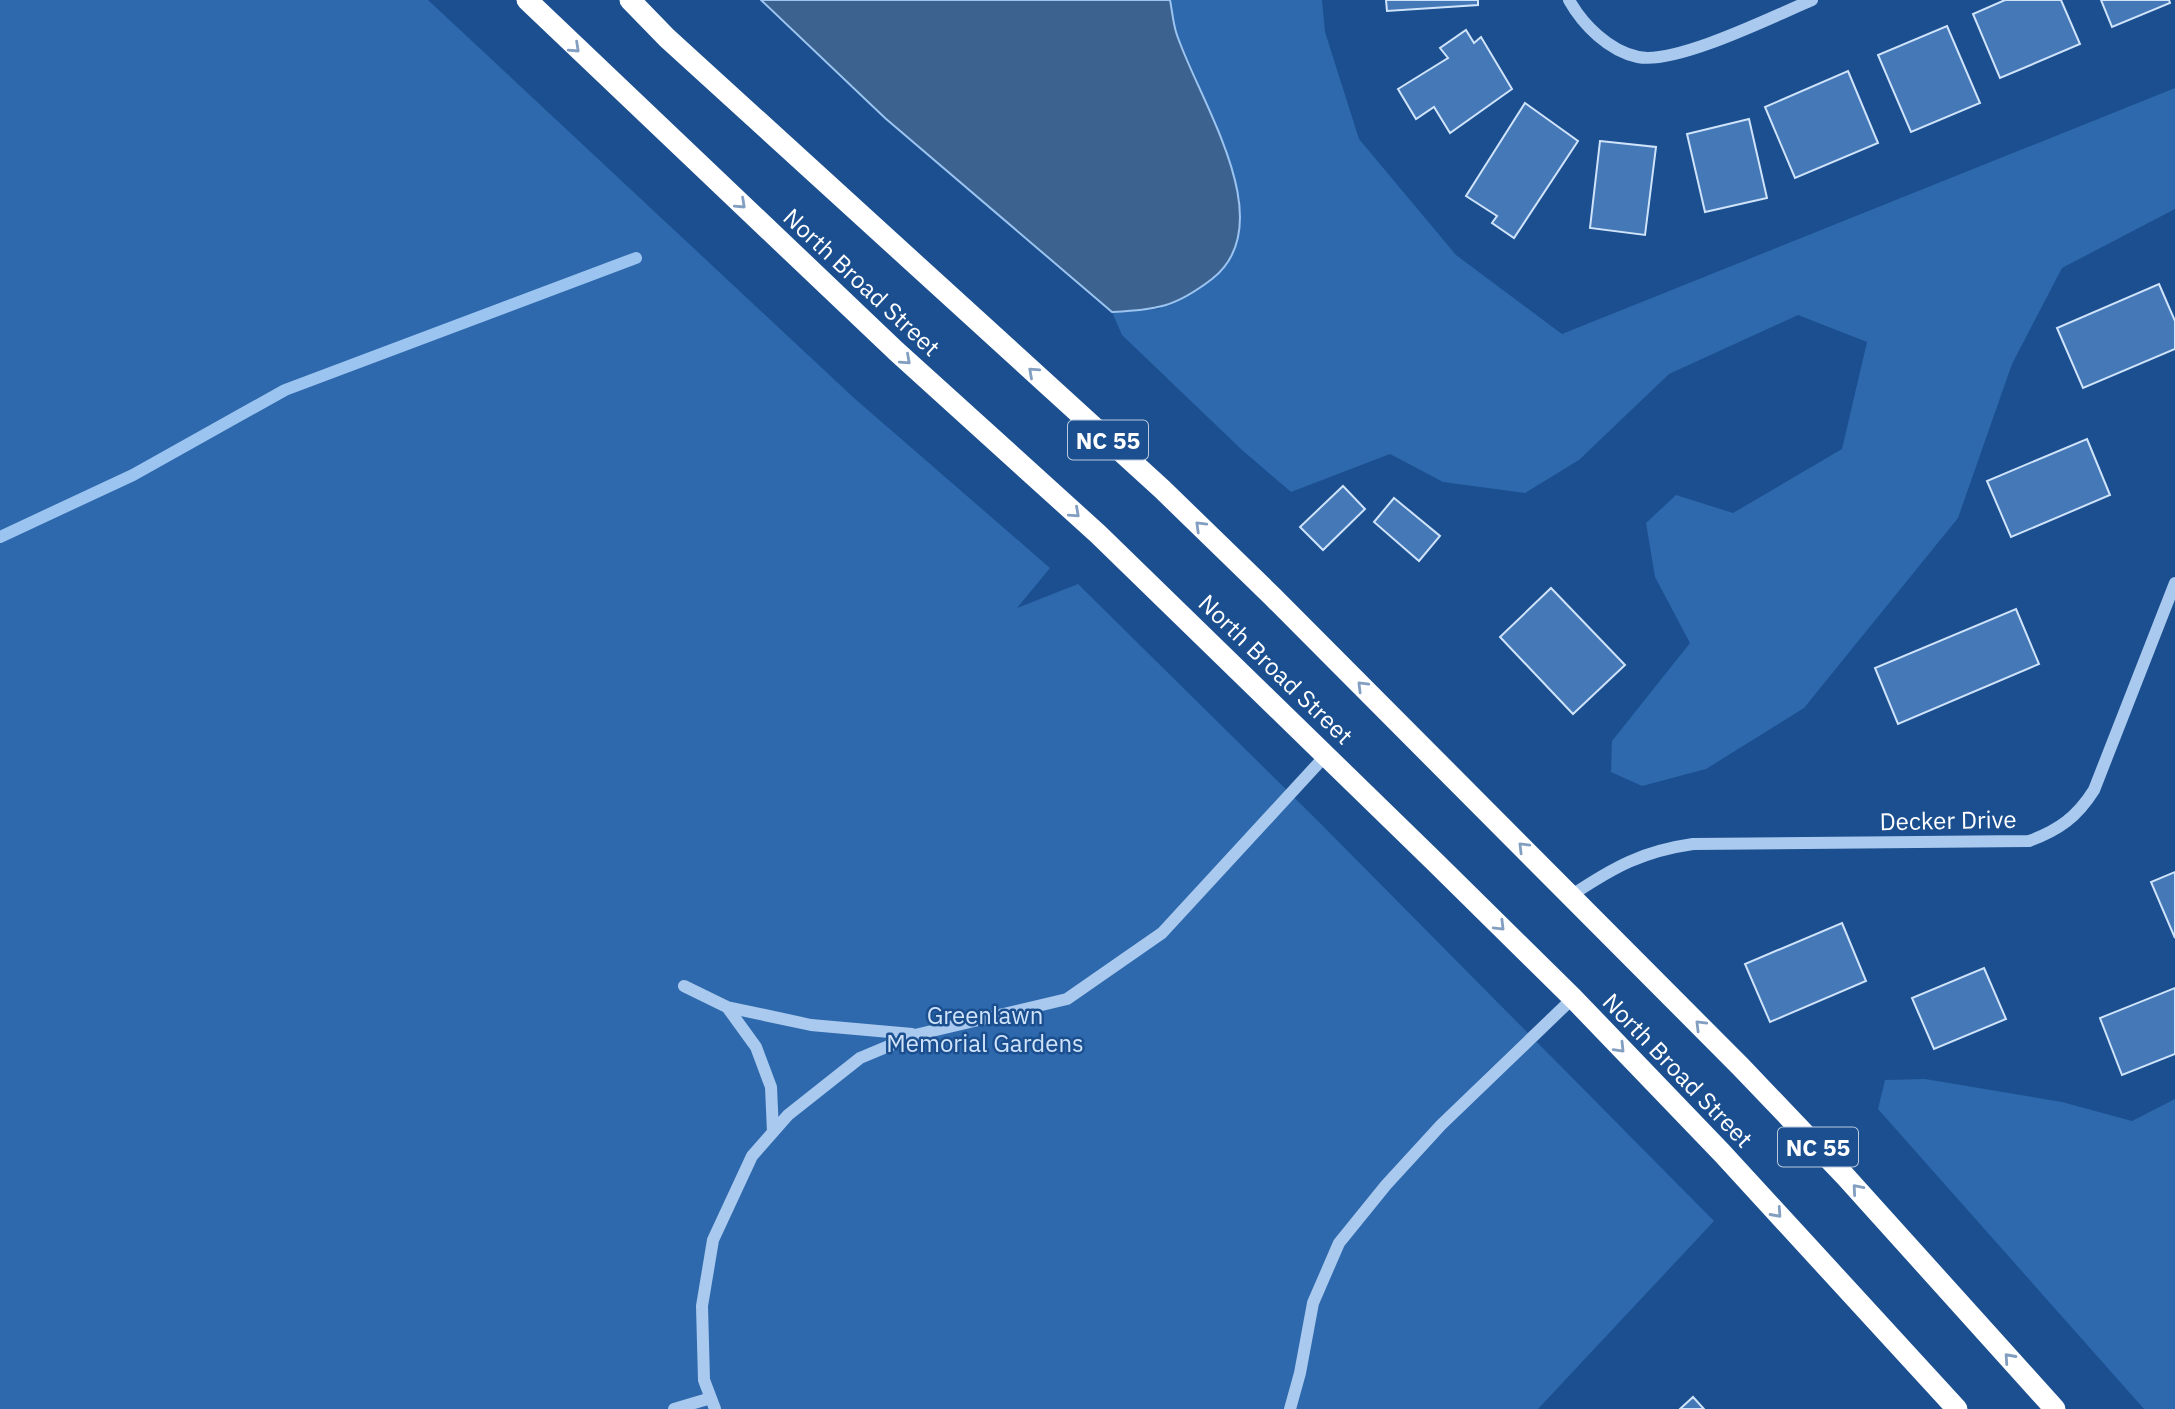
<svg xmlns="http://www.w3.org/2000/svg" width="2175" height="1409" viewBox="0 0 2175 1409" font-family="'IBM Plex Sans',sans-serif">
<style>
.green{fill:#2e69ad}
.water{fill:#3c6290;stroke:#9cc4f0;stroke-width:2}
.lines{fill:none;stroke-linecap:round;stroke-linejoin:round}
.stream{stroke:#9cc4f0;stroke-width:12}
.building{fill:#4478b7;stroke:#cfe3fa;stroke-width:2}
.minor{stroke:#a9c9ee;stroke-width:12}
.highway{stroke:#fff;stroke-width:21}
.oneway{stroke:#829ec1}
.labels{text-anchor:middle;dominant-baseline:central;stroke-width:5;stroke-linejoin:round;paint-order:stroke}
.shield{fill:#1b4f8f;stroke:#bbcadd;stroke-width:2}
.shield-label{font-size:23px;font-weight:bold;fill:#fff}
.street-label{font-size:24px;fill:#fff;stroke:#1b4f8f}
.park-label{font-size:24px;fill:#cfe3fa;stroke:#1b4f8f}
</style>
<rect width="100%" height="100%" fill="#1b4f8f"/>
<path class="green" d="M0 0H428L854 398 1050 568 1017 608 1078 584 1316 819 1714 1221 1538 1409H0Z
M1170 0H1322L1325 32 1359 139 1456 255 1562 334 2175 88V209L2062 268 2012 364 1958 518 1804 708 1706 769 1642 786 1611 772 1612 741 1690 643 1655 577 1646 523 1676 495 1733 513 1842 449 1867 342 1798 315 1669 374 1579 460 1525 493 1443 482 1390 454 1291 492 1242 450 1122 335 1112 312 1159 309 1240 201 1217 125 1176 32Z
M1925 1079 2062 1102 2132 1121 2175 1099V1409H2144L1878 1109 1885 1080Z"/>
<path class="water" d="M761 0H1170C1172 10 1173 22 1176 32 1197 98 1284 223 1212 279 1174 308 1158 309 1112 312L885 118Z"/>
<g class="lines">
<path class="stream" d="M0 537 133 475 285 390 636 258"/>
</g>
<path class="building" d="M1386 0H1478V5L1387 11Z
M2005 0H2061L2080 44 2000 78 1973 14Z
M2101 0H2169L2170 3 2112 27Z
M1947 26 1980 103 1911 132 1878 55Z
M1466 30 1474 43 1481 37 1512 89 1450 133 1434 107 1416 119 1398 89 1448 58 1440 48Z
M1848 71 1878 143 1795 178 1765 107Z
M1525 103 1578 141 1514 238 1492 223 1497 216 1466 196Z
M1749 119 1767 198 1705 212 1687 134Z
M1600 141 1656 147 1645 235 1590 228Z
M2159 284 2175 321V349L2083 388 2057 328Z
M2087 439 2110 495 2011 537 1987 481Z
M1343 486 1365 509 1323 550 1300 527Z
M1394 498 1440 536 1419 561 1374 522Z
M1551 588 1625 665 1573 714 1500 637Z
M2016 609 2039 664 1898 724 1875 668Z
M2175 872V938L2151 882Z
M1842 923 1866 981 1770 1022 1745 964Z
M1984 968 2006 1019 1934 1049 1912 998Z
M2175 988V1054L2122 1075 2100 1018Z
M1693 1397 1704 1409H1680Z"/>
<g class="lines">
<path class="minor" d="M1569 0C1583 25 1609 51 1638 57 1676 65 1774 16 1812 0
M1572 895C1614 867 1643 851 1693 844L2029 841C2059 830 2077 817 2094 790L2175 583
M684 986 727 1007 811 1025 912 1034
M727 1007 756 1047 771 1087 773 1132
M674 1409 711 1398
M715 1409 704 1380 702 1306 713 1240 752 1156 788 1115 860 1058 915 1035 1067 999 1162 933 1326 755
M1290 1409 1300 1373 1313 1303 1339 1243 1386 1185 1441 1125 1573 998"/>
<path class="highway" d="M527 0 896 351 1098 534 1434 861 1573 998 1722 1153 1957 1409
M630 0 667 38 1162 489 1272 596 1741 1067 1845 1176 2055 1409"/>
</g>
<defs><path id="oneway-chevron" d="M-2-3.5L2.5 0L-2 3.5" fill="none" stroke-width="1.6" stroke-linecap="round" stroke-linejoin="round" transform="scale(1.75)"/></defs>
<g class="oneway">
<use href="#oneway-chevron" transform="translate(575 48) rotate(43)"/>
<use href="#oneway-chevron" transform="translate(741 204) rotate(43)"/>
<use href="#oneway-chevron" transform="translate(906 360) rotate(42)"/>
<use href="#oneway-chevron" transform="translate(1033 372) rotate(-138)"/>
<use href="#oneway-chevron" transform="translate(1075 513) rotate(42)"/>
<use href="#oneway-chevron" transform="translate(1200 526) rotate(-136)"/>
<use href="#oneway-chevron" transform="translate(1362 686) rotate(-135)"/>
<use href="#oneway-chevron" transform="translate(1523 847) rotate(-135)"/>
<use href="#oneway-chevron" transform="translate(1500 926) rotate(45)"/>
<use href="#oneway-chevron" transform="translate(1700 1025) rotate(-135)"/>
<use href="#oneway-chevron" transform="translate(1620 1048) rotate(46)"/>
<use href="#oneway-chevron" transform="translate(1857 1189) rotate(-131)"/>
<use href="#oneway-chevron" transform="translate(1777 1213) rotate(48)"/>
<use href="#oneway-chevron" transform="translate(2009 1358) rotate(-132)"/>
</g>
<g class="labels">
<g class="shield">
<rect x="1068" y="420.5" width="80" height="39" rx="5"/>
<rect x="1778" y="1127.5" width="80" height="39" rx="5"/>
</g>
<g class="shield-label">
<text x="1108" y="440">NC 55</text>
<text x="1818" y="1147">NC 55</text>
</g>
<g class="street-label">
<text transform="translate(862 282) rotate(43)">North Broad Street</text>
<text transform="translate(1276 669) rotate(44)">North Broad Street</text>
<text transform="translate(1948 820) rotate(-1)">Decker Drive</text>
<text transform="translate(1678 1070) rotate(46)">North Broad Street</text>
</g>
<g class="park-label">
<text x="985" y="1015">Greenlawn<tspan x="985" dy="28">Memorial Gardens</tspan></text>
</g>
</g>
</svg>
